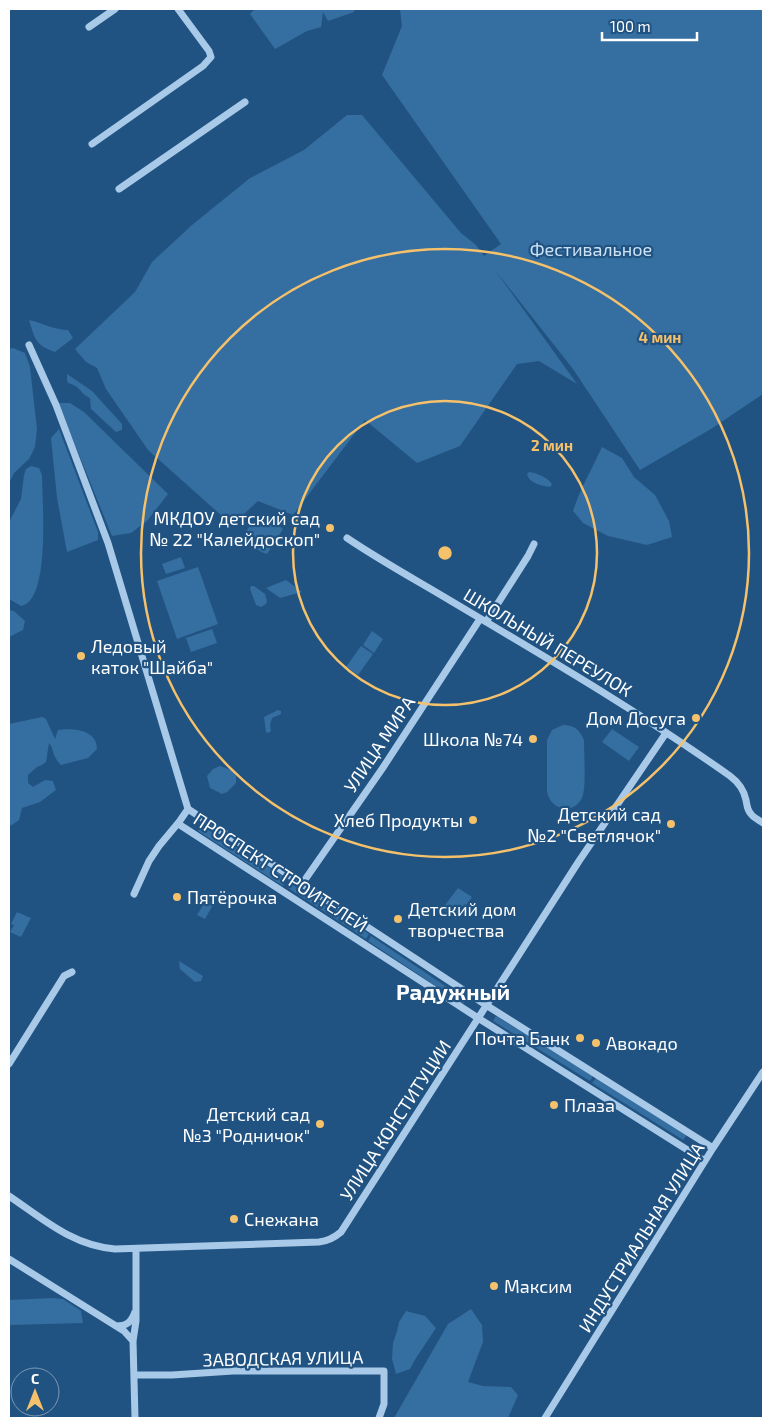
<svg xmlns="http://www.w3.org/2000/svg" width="772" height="1427" viewBox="0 0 772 1427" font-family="'Exo 2',sans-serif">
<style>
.green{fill:#356ea0}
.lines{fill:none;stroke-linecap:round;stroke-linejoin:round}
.minor{stroke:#a8cae8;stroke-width:7}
.ring{fill:none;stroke:#f5c16a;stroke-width:2.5}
.poi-dot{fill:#f5c16a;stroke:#215382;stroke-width:2}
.labels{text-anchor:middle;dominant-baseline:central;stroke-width:4.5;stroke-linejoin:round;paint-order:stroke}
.park-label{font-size:18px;fill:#cce3f6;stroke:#215382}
.poi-label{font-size:18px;fill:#fff;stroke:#215382;text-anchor:end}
.street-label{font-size:18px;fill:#fff;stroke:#215382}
.district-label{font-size:22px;font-weight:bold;fill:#fff;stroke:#215382}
.centre{fill:#f5c16a;stroke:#215382;stroke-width:2.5}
.ring-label{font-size:15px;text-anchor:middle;font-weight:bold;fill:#f5c16a;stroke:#215382;stroke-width:4.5;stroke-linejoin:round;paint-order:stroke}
</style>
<rect width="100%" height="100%" fill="#215382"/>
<path class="green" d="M255 9H354V12L328 21 323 12 321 27 307 31 275 49 250 14Z
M400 9H763V394L711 429 640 470 573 369 495 270 577 384 539 361 517 364 460 446 417 463 365 420 293 515 258 501 232 525 148 450 106 389 97 368 86 362 75 349 135 292 152 262 192 225 250 178 304 150 347 115H362L461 233 476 245 484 256 501 244 382 75 402 26Z
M29 320C42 323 55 330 68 330L73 338 55 352C35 345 35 339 29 320Z
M13 348 25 353 30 367 37 429 35 447 29 459 14 473 9 483V349Z
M67 374 92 391 122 424V430L116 432 91 409 90 398C79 393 82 387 68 383L67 380Z
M58 403H70L84 412 168 494 147 521 131 533 112 536Z
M59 429 98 532V540L67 552 57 498 51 438Z
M602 447 622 458 634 477 655 495 669 521 672 537 647 545 608 536 583 523 573 511C580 489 592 469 602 447Z
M31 466 39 468 42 475C42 499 51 601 21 606L9 599V522L21 499 24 475 26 469Z
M529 472C537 473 547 477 552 484L550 487C541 486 529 483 527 474Z
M265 523 278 525 283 529 267 554C256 551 249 543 245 533L249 527Z
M181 557 185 568 166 574 162 564Z
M198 567 218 624 177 639 157 581Z
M286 580 302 592 280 598 266 588Z
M251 586H254L265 594 267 601 266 604 261 607 256 605 250 589Z
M9 610 14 611 25 621 23 630 9 637Z
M212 629 217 643 191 652 186 638Z
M372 631 383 639 374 653 363 645Z
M361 646 373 654 358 675 346 667Z
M278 710 281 711V714L272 718 270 725 271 731 268 733 266 732 264 717Z
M42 717 46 719 55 739 58 730C72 728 97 729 97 749L88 758 61 765C51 755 55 750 49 743L46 762 42 765 37 767 28 775V783L33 787 45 780 53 781 56 790 40 802 22 808 19 820 12 825 9 826V724Z
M563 725C574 725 580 730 584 740 584 752 586 784 583 795 577 815 551 812 547 792V740L552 730Z
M612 729 639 747 629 761 602 742Z
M220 766 233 771 236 776V783L227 792 222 794 210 788 207 776 213 769Z
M201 825 287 879 283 886 198 831Z
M290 883 369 934 366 939 288 888Z
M458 888 472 897 456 919 442 909Z
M207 899 214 903 205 919 197 915Z
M17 912 31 918 21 937 10 932 14 925 11 924Z
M371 936 466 1000 463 1004 368 941Z
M179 961 203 976 201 981 195 982 180 969Z
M496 1016 593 1076 590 1081 493 1021Z
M596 1078 687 1135 683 1140 592 1083Z
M52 1298 63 1299 81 1311 83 1323 9 1325V1300Z
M471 1309 482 1325 483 1342 468 1382 483 1386 511 1387 518 1395 508 1418H394L448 1324Z
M406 1311 425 1316 436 1328 416 1358 410 1369 396 1374 392 1359 393 1343 397 1331 399 1322Z"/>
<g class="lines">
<path class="minor" d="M89 27 115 9
M92 144 203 66 211 57 209 51 178 9
M119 189 245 102
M29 345 56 405 108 543 188 809
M347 538C381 561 416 580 451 601 545 657 640 712 730 776 738 782 744 790 746 800 747 805 747 810 751 814 754 818 759 820 763 823
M486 622 528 556 534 544
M188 809 179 822 180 825 478 1018 705 1161
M188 809 486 1005 713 1148
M302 884 382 769 480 619
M134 894 149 861 159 846 179 822
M9 1064 64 976 72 972
M9 1196C43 1219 73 1246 115 1249L319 1242C328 1241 334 1238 341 1232L579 861 666 733
M9 1259 124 1331 133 1341
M116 1326C126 1326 131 1323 135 1312
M134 1375H172L233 1371H384V1404L379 1418
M135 1418 133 1341 136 1321V1249
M545 1418 713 1148 763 1072"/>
</g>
<g class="ring">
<circle cx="445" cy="553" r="152"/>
<circle cx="445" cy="553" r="304"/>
</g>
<g class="poi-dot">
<circle cx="330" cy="528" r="5"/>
<circle cx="81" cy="656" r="5"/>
<circle cx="696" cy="718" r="5"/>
<circle cx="533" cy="739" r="5"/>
<circle cx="473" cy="820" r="5"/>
<circle cx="671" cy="824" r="5"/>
<circle cx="177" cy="897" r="5"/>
<circle cx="398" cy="919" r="5"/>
<circle cx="580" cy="1038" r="5"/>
<circle cx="596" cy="1043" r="5"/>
<circle cx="554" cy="1105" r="5"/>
<circle cx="320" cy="1124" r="5"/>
<circle cx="234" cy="1219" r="5"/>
<circle cx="494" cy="1286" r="5"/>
</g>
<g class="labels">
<g class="park-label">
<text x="591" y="249">Фестивальное</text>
</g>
<g class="poi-label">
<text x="320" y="518">МКДОУ детский сад<tspan x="320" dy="21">№ 22 "Калейдоскоп"</tspan></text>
<text x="91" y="646" text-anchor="start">Ледовый<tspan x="91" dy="21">каток "Шайба"</tspan></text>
<text x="686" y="718">Дом Досуга</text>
<text x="523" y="739">Школа №74</text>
<text x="661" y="814">Детский сад<tspan x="661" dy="21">№2 "Светлячок"</tspan></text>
<text x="463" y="820">Хлеб Продукты</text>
<text x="187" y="897" text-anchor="start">Пятёрочка</text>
<text x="408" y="909" text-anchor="start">Детский дом<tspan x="408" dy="21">творчества</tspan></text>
<text x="570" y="1038">Почта Банк</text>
<text x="606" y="1043" text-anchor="start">Авокадо</text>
<text x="564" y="1105" text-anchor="start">Плаза</text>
<text x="310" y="1114">Детский сад<tspan x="310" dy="21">№3 "Родничок"</tspan></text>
<text x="244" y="1219" text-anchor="start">Снежана</text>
<text x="504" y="1286" text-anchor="start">Максим</text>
</g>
<g class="street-label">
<text transform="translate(548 642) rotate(31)">ШКОЛЬНЫЙ ПЕРЕУЛОК</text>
<text transform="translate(379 744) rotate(-56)">УЛИЦА МИРА</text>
<text transform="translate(281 872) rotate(33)">ПРОСПЕКТ СТРОИТЕЛЕЙ</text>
<text transform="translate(395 1120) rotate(-57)">УЛИЦА КОНСТИТУЦИИ</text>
<text transform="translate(641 1237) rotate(-58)">ИНДУСТРИАЛЬНАЯ УЛИЦА</text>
<text transform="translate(283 1358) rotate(-1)">ЗАВОДСКАЯ УЛИЦА</text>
</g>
<g class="district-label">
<text x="453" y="991">Радужный</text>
</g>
</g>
<circle cx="445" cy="553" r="8" class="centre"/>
<g class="ring-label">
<text x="660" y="343">4 мин</text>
<text x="552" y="451">2 мин</text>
</g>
<rect width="772" height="1427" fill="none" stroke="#ffffff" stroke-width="20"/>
<g transform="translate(35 1392)"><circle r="24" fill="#215382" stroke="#7a98b4"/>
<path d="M0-4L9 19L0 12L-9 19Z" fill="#f5c16a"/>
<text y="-8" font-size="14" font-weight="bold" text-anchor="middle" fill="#ffffff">С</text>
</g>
<path d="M602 32v8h95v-8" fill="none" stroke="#ffffff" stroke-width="2.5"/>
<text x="610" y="32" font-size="15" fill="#ffffff" stroke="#215382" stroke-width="4" paint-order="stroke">100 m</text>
</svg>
